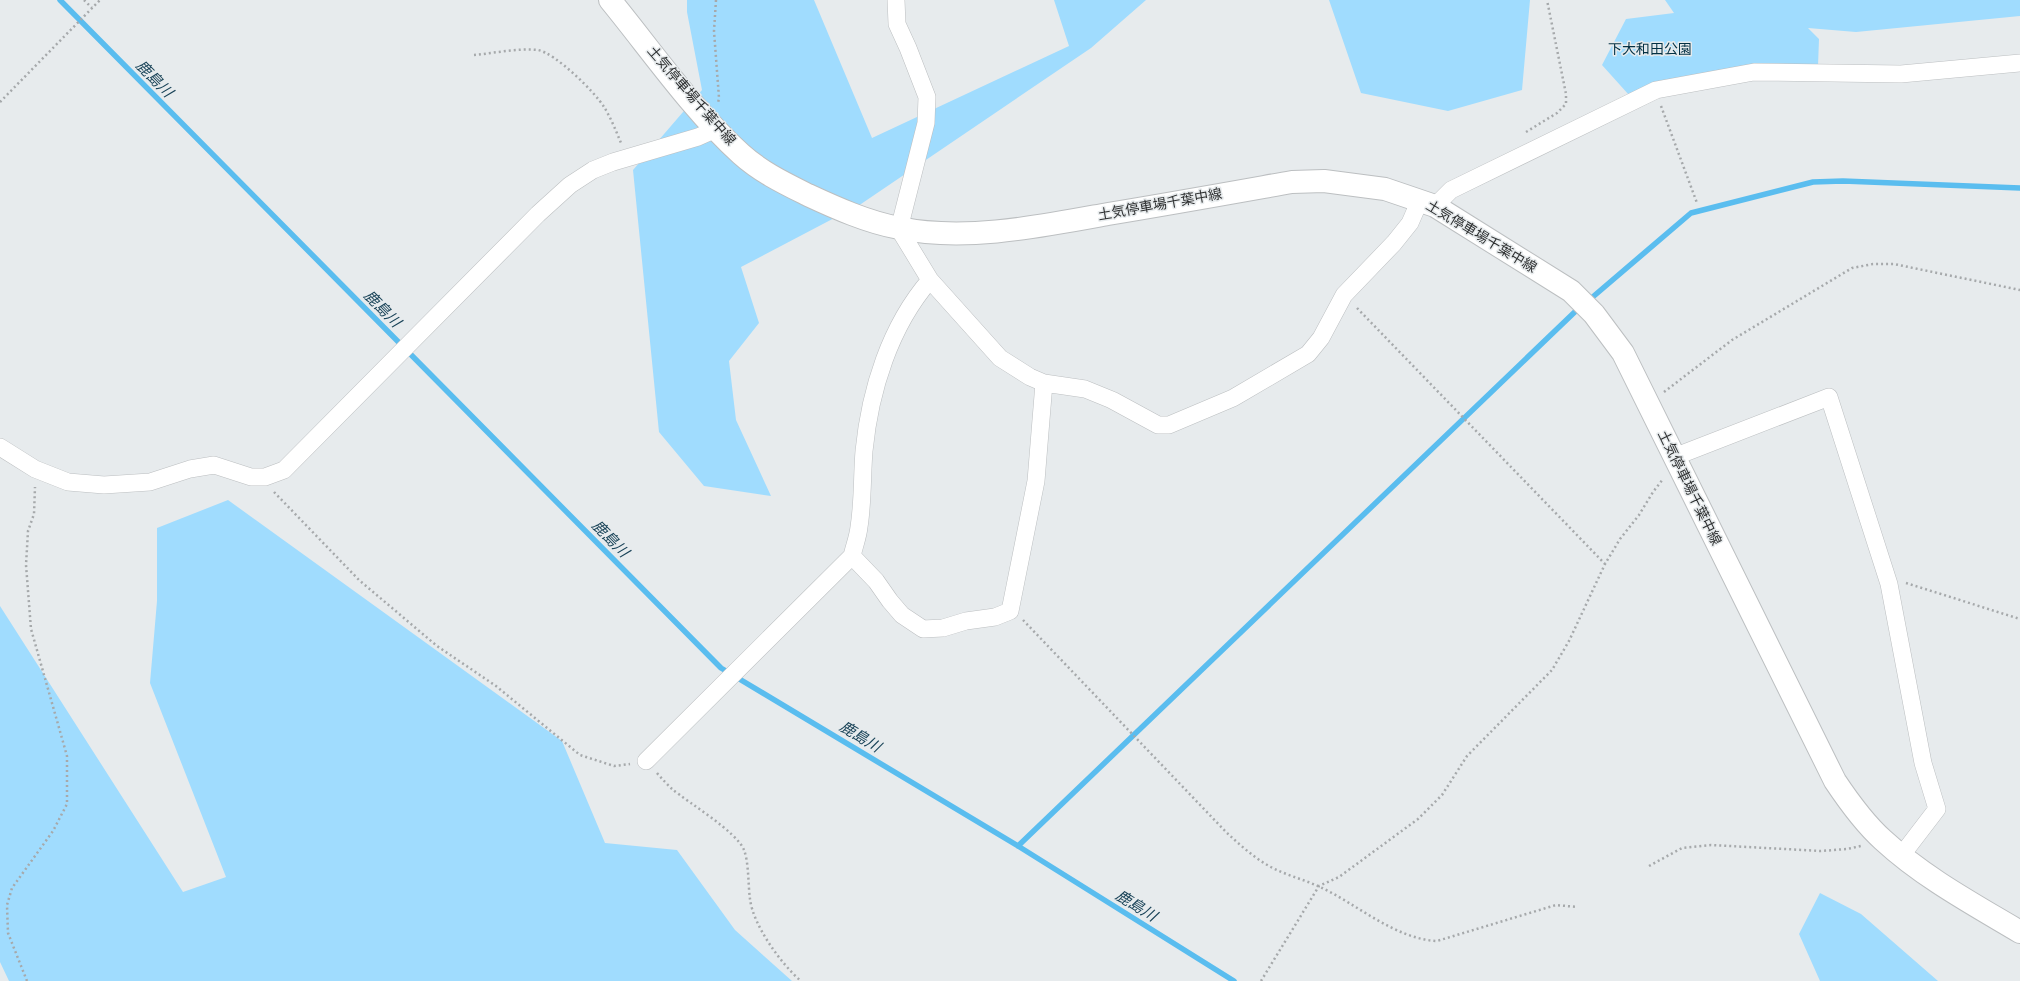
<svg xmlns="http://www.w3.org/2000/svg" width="2020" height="981" viewBox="0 0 2020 981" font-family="'Alegreya Sans','Noto Sans JP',sans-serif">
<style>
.green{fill:#a0dcfe}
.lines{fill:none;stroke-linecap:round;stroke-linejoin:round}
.stream{stroke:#5abdef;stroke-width:5.5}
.minor-casing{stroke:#bcbfc1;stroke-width:18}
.secondary-casing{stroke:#bcbfc1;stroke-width:24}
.path{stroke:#a6a9ab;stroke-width:2.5;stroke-dasharray:2 3;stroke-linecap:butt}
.minor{stroke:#fff;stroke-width:17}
.secondary{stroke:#fff;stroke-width:22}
.labels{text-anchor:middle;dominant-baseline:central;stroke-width:3;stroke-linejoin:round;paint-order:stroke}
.park-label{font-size:14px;fill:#023044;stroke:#e7ebed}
.street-label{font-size:14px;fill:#2e3031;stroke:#e7ebed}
.water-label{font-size:15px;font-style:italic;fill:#194358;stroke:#e7ebed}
</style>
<rect width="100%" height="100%" fill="#e7ebed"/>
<path class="green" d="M687 0H814L872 138 1069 46 1054 0H1146L1091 48 861 204 741 267 759 323 729 361 736 420 771 496 704 486 659 432 633 170 702 90 687 12Z
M1329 0H1530L1522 90 1448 111 1361 93Z
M1665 0H2020V16L1856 32 1808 28 1819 39 1818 66 1629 95 1602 65 1626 19 1674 13Z
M228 500 562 741 605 843 677 850 735 930 792 981H9L0 962V606L183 892 226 877 150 683 157 601V528Z
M1820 893 1861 914 1938 981H1820L1799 934Z"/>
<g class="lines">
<path class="stream" d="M60 0 721 668 1018 846 1234 981
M1588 301 1691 213 1813 182 1843 181 2020 188
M1018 846 1581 306"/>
<defs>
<path id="minor" d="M896 0 897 24 908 48 927 97 926 123 899 229 930 280 1000 358 1030 377 1044 383 1085 389 1112 400 1158 425H1169L1233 398 1308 354 1321 338 1344 295 1394 243 1410 223 1420 200
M1435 206 1451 190 1656 90 1754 72 1901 74 2020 63
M0 447 35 469 68 482 104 485 150 482 190 469 214 465 251 477H265L284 470 538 214 570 185 593 170 613 162 698 137 716 129
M1674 457 1829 397 1889 584 1923 763 1937 809 1901 856
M852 556 876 581 890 601 902 615 923 629 943 628 966 621 995 617 1010 611 1036 481 1044 383
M646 761 852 556C854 547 858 537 859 527 863 502 862 476 864 451 870 390 890 326 930 280"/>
<path id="secondary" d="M610 0C651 50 693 111 741 154 761 172 784 183 808 195 836 208 867 222 899 228 965 242 1042 226 1108 214 1169 204 1230 193 1292 182L1324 181 1385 189 1435 206 1571 291 1594 314 1623 353 1835 781C1849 802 1864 823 1883 840 1923 877 1973 904 2020 932"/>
</defs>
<use href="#minor" class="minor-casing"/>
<use href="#secondary" class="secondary-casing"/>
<path class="path" d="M84 0 92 8
M716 0 714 31 719 98 718 103
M474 55C495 53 517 48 538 50 555 53 595 92 604 107 611 118 616 131 621 143
M0 102 100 0
M1661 106 1697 203
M1526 132 1557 113 1566 104V94L1547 0
M1357 308 1605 564
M1664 392 1732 340 1852 268 1873 264H1894L2020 290
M274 492 359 580 437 646 496 686 580 755 614 766 630 764
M1906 583 2020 619
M1023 620 1226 832C1239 844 1253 857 1269 866 1285 875 1303 879 1320 887 1357 904 1395 939 1437 941L1556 905 1577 907
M657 773C662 779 667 784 672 789 689 803 737 832 744 850 749 863 748 885 750 899 753 925 781 964 801 981
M1649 866 1682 848 1711 845 1821 851 1847 849 1861 846
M27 981 8 933 7 905 12 888 53 831 67 804V756L31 629 26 565 28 531 34 514 35 487
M1261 981 1319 886 1339 877 1418 819 1442 795 1467 756 1552 670 1569 641 1605 564 1620 539 1639 515 1653 492 1663 479"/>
<use href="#minor" class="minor"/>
<use href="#secondary" class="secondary"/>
</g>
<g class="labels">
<g class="park-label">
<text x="1650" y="50">下大和田公園</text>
</g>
<g class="street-label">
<text transform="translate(691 96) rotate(49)">土気停車場千葉中線</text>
<text transform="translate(1160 205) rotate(-10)">土気停車場千葉中線</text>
<text transform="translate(1481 237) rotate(31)">土気停車場千葉中線</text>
<text transform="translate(1689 488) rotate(64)">土気停車場千葉中線</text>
</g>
<g class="water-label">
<text transform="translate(154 79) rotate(45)">鹿島川</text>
<text transform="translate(382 309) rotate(45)">鹿島川</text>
<text transform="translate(610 539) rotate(45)">鹿島川</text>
<text transform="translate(860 737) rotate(31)">鹿島川</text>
<text transform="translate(1136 906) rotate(32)">鹿島川</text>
</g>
</g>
</svg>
